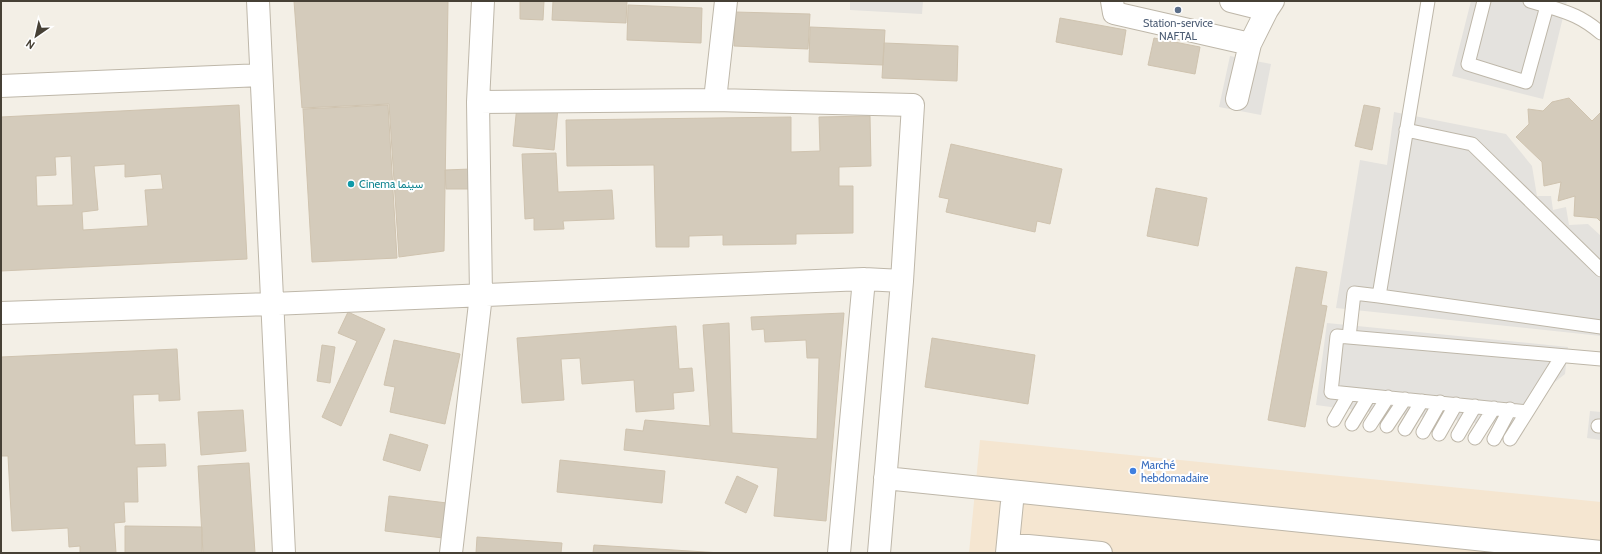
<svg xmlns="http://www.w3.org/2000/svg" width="1602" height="554" viewBox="0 0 1602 554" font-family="Cabin,Vazirmatn,sans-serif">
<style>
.commercial{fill:#f5e6d1}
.parking{fill:#e4e2de}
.building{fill:#d4cbbb;stroke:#cfc3af;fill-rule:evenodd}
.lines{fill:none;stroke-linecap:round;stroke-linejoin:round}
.service-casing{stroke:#beb7a9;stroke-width:15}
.minor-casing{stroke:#beb7a9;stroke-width:24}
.service{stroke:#fff;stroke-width:13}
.minor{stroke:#fff;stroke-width:22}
.service-dot{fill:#5c6f8a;stroke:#fff;stroke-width:1.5}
.culture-dot{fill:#0f9aa8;stroke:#fff;stroke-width:1.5}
.shop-dot{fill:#3f7fe0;stroke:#fff;stroke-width:1.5}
.labels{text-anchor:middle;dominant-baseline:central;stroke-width:4;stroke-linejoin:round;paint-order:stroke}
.service-label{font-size:11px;fill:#4e5e75;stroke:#fff}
.culture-label{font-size:11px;fill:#0d838f;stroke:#fff;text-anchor:start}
.shop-label{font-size:11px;fill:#366cbe;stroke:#fff;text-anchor:start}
</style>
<rect width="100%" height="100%" fill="#f3efe6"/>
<path class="commercial" d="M980 440 1601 502V553H969Z"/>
<path class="parking" d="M850 1H923L922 14 850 10Z
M1471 1H1567L1543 99 1452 76Z
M1230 56 1271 64 1261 115 1219 107Z
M1394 112 1506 134 1532 166 1537 196H1551L1553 210 1566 207 1569 225 1588 224 1601 236V336L1336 308 1360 160 1387 165Z
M1327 323 1568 347 1565 374 1551 385 1512 446 1504 441 1512 428 1508 425 1495 446 1487 441 1496 425 1491 422 1478 425 1472 421 1459 441 1451 435 1459 422 1455 419 1441 440 1432 435 1441 420 1437 417 1424 437 1416 433 1425 419 1420 416 1407 436 1398 430 1407 417 1401 413 1389 433 1380 428 1389 414 1384 411 1370 432 1362 427 1371 413 1366 410 1353 430 1345 425 1354 411 1347 407 1334 428 1327 423 1335 409 1331 407 1316 405Z
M1590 411 1601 412V440L1587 438Z"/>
<path class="building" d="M294 1H448L444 251 399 257 389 104 302 108Z
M520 1H544L543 20 520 19Z
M553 1H627L626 23 552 20Z
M628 5 702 8 701 43 627 40Z
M735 12 810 14 808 49 734 46Z
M1060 18 1126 30 1122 55 1056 42Z
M810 27 885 30 883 65 809 62Z
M1154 38 1200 47 1195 74 1148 65Z
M884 43 958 46 957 81 882 78Z
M1569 98 1592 121 1601 112V222L1597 218 1574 216 1575 196 1558 201 1561 182 1544 186 1542 162 1516 137 1529 124 1528 109 1543 111 1552 102Z
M239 105 247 259 1 271V117ZM71 156 73 205 37 206 36 176 56 175 55 157ZM125 164V177L161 174 163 189 145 190 148 226 83 230 82 212 98 210 94 166Z
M388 105 397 258 312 262 303 109Z
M517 105 558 108 554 150 513 146Z
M1364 105 1380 108 1372 150 1355 146Z
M870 116 871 166 839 167V186H853V233L796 234V244L723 245V235L689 236V247H656L654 165 567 166 566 120 791 117V152L820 151 819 117Z
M951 144 1062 169 1050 224 1037 221 1035 232 946 212 949 199 939 197Z
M556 153 558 192 612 190 614 219 563 221 564 229 534 230V218L525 219 522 154Z
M471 169V189H446L445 170Z
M1156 188 1207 198 1198 246 1147 236Z
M1296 267 1327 272 1321 305 1327 306 1305 427 1268 420Z
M348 312 385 329 341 426 322 417 357 341 338 333Z
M844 313 826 521 774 516 778 468 624 450 626 429 643 431 645 420 710 426 703 325 729 323 732 433 817 439 819 358H807L806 340 765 342 764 329 752 330 751 317Z
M676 326 679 369 692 368 694 391 673 393 674 409 636 412 634 380 582 384 580 358 561 359 564 400 522 403 517 338Z
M932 338 1035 355 1028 404 925 387Z
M394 340 460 354 445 424 390 412 395 387 384 385Z
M322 345 335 347 330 383 317 381Z
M177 349 180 400 159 401V394L133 395 135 445 165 444 166 466 137 467 138 502H124L125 522 114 523 116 553H80V546L69 547 68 528 12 531 8 456H1V357Z
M243 410 246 451 201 455 198 412Z
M390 434 428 445 420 471 383 460Z
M560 460 665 471 662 503 557 492Z
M249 463 255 553H203L198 466Z
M737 476 758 486 746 513 725 503Z
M389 496 447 503 443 538 385 531Z
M125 526 202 527V553H125Z
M477 537 562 543 561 553H476Z
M594 545 721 553H593Z"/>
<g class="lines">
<defs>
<path id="service" d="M1484 1 1468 64 1526 82 1547 6 1530 1
M1548 1 1547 6C1570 13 1582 17 1601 33
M1406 130 1472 144 1601 270
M1379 296 1601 327
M1349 337 1354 293 1379 296 1428 1
M1562 356 1527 412 1331 392 1337 336 1601 359
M1334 420 1349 394
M1352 424 1369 396
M1370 425 1388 397
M1387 426 1405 399
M1598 426H1601
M1405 429 1422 401
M1423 432 1440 402
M1439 434 1456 404
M1458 435 1475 406
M1475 438 1494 408
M1494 439 1510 409
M1510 439 1527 412"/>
<path id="minor" d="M258 1 284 553
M1112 1 1114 13 1250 44 1267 10
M1231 1 1267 10 1273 1
M1 86 261 75
M1237 99 1250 44
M715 100 726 1
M478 102 715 100 913 105 902 281 879 553
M1 313 272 304 864 279 902 281
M885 478 1601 552
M1008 544 1101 553
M451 553 481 295 478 102 483 1
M839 553 864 279
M1007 553 1013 492"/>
</defs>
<use href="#service" class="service-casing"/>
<use href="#minor" class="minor-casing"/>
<use href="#service" class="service"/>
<use href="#minor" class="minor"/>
</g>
<circle class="service-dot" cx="1178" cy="10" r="4"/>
<circle class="culture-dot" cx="351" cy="184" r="4"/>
<circle class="shop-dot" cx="1133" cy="471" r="4"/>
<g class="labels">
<g class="service-label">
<text x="1178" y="23">Station-service<tspan x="1178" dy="13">NAFTAL</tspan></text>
</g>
<g class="culture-label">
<text x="359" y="184">Cinema سينما</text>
</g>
<g class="shop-label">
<text x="1141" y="465">Marché<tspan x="1141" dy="13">hebdomadaire</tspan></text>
</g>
</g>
<rect width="1602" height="554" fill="none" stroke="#464035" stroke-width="4"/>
<g transform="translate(36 36) rotate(214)" stroke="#ffffff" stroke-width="3" paint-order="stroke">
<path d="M0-3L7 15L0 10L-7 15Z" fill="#464035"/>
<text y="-6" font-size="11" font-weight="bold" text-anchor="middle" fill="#464035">N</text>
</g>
</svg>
